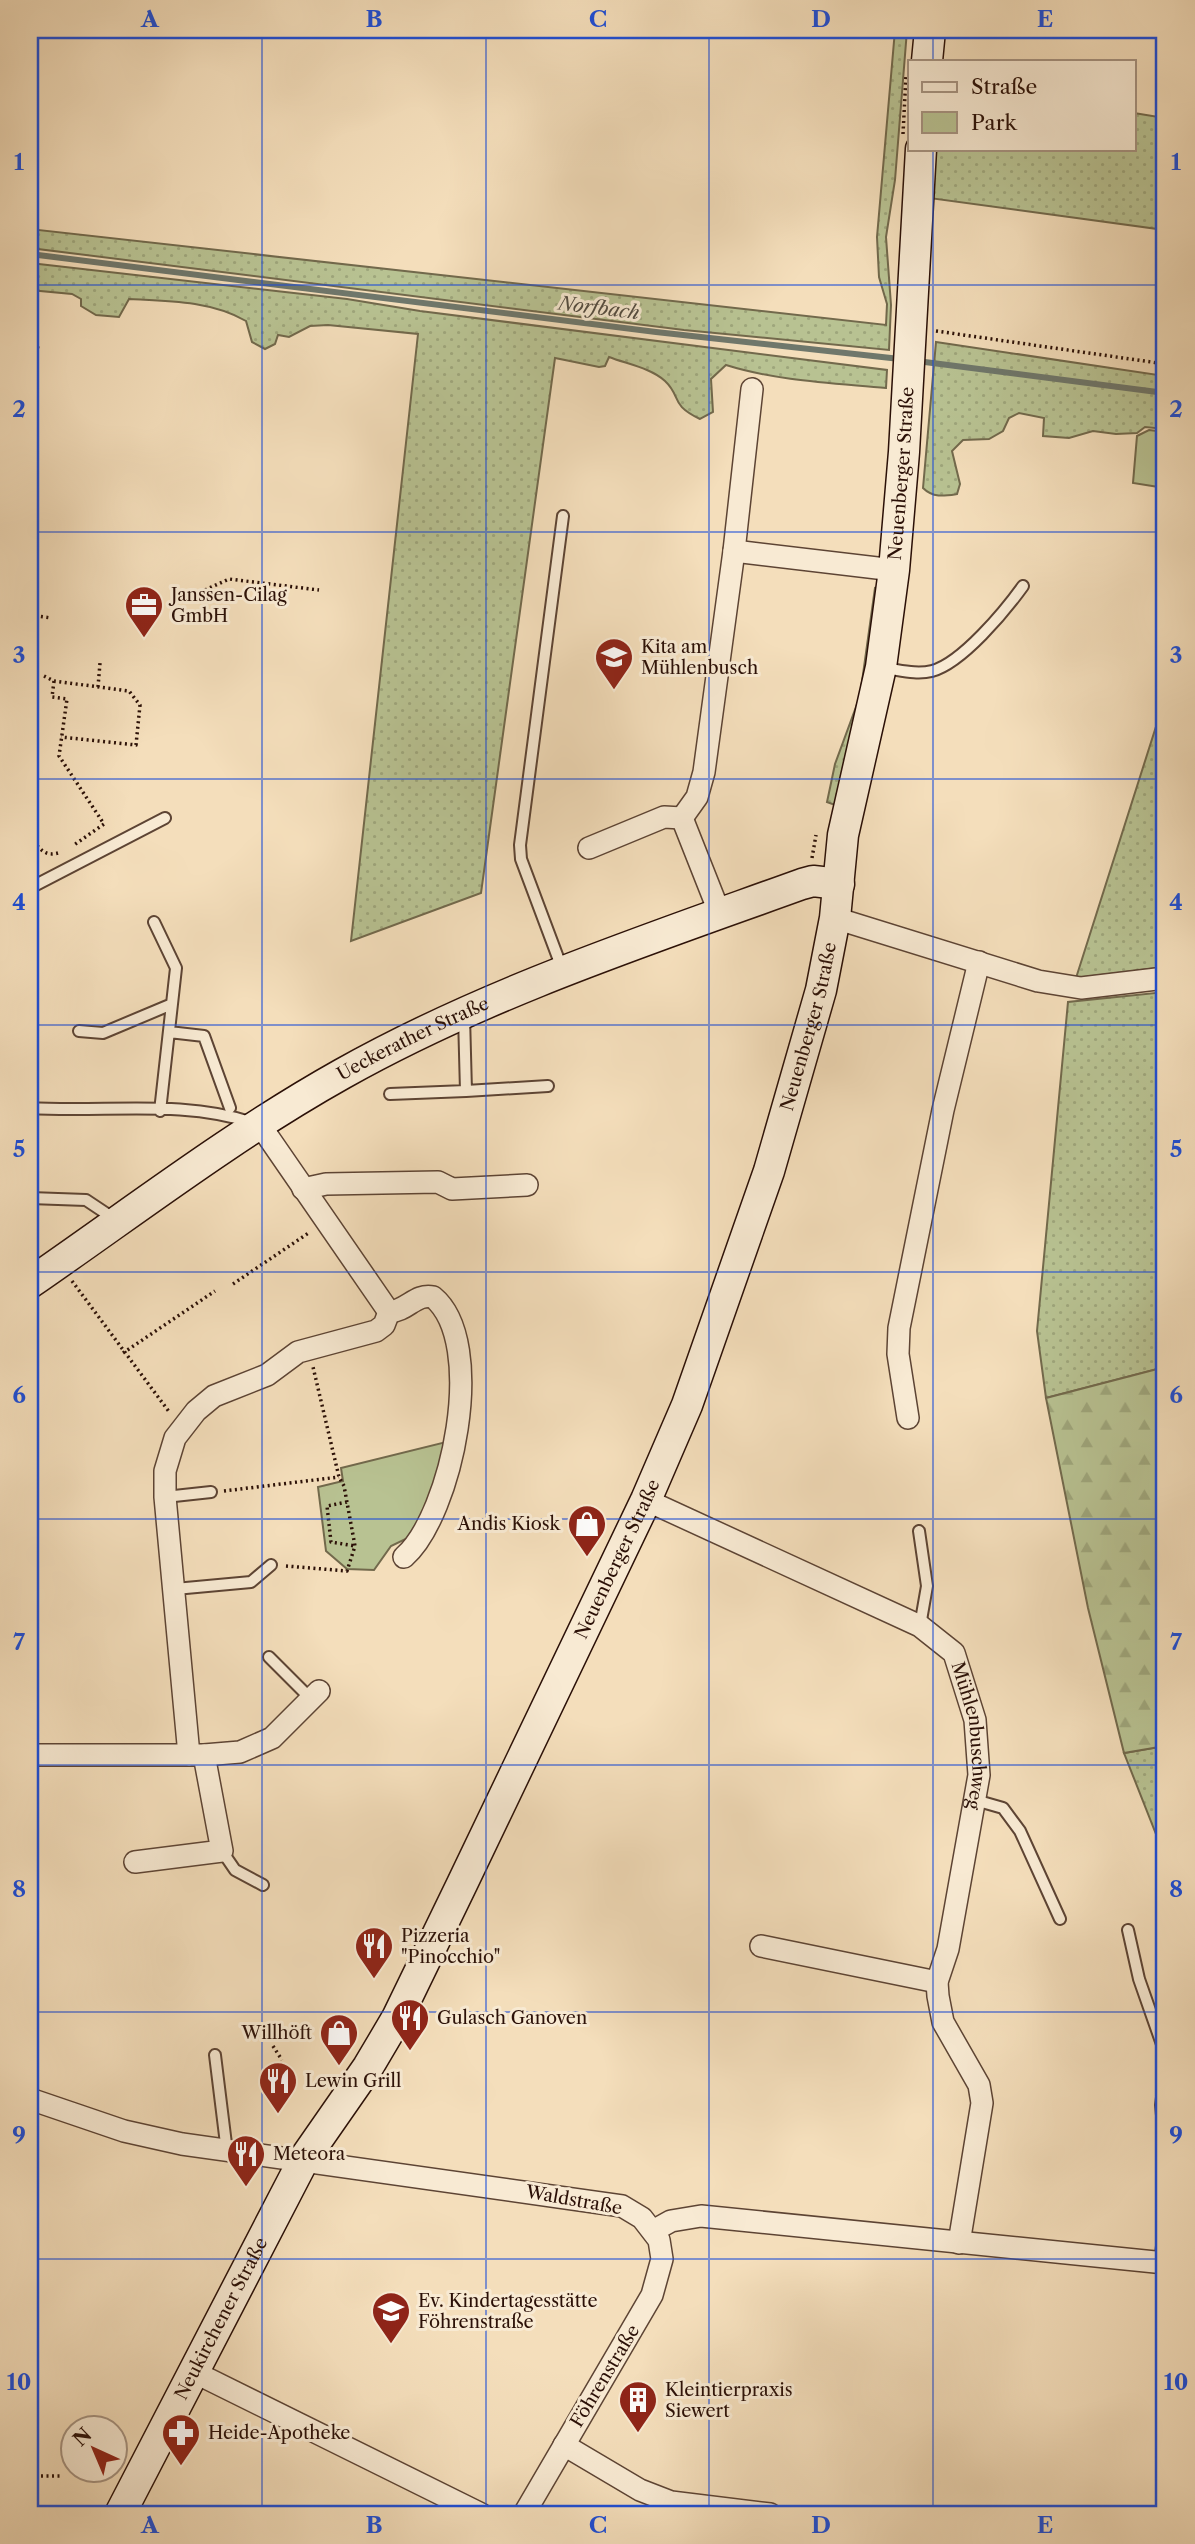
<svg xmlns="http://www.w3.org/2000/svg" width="1195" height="2544" viewBox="0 0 1195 2544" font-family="'Libre Caslon Text',serif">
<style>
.grass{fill:url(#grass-dots);stroke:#72694c;stroke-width:2}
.forest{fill:url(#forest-firs);stroke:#72694c;stroke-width:2}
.park{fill:#b8c292;stroke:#72694c;stroke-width:2}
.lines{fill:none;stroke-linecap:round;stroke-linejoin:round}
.stream{stroke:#6f776b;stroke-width:6}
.lane-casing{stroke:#5d4434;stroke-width:14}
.street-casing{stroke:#5d4434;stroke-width:24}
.secondary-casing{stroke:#2b1007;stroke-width:33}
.path{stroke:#2b1007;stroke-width:3.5;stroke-dasharray:2 3.5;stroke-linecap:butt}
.lane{stroke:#f8ead3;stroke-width:10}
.street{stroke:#f8ead3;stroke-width:21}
.secondary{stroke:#f8ead3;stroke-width:30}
.grid{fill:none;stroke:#1d4ed8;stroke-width:2;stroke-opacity:0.55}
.labels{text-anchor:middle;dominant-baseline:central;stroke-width:6;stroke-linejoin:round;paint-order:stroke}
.street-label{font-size:18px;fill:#2b1007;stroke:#f8ead3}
.poi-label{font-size:18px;fill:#2b1007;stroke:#f8ead3;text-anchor:start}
.water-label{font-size:19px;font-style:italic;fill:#534c41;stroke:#f8ead3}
.neatline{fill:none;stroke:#1d4ed8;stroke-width:2.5}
.grid-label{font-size:23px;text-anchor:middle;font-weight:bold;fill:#1d4ed8}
</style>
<defs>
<pattern id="grass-dots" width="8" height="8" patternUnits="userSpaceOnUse" patternTransform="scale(1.75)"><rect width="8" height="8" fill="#b8c292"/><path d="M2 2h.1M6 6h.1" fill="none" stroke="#9ea67c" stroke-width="1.8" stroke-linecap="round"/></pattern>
<pattern id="forest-firs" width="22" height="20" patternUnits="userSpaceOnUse" patternTransform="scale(1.75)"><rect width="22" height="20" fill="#b8c292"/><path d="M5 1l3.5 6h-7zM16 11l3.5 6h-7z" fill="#9ea67c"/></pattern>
</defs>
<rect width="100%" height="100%" fill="#f4debb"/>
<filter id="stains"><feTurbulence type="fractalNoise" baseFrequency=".00286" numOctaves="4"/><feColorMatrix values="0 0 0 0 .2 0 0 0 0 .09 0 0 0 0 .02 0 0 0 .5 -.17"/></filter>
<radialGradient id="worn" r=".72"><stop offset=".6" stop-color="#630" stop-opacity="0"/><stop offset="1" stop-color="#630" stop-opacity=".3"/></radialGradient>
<path class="grass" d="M895 30H907L895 180 886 237 891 305 889 350 684 330 30 248V229L886 325 887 304 879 277 877 237Z
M1134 113 1165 118V230L929 198 931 149H1134Z
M30 263 347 299 420 311 887 370 886 388C833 383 777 381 726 365L711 379 713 412 700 419C669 404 682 397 665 381 651 368 627 364 609 357L605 366 599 367 555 358 481 893 351 941 418 334 328 325 310 326 289 337 278 335 275 344 265 349 252 342 246 321C211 301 169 301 129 299L119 317 96 315 81 306V299L72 294 30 290Z
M936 342 1165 376V429L1145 427 1137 433 1116 434 1093 431 1069 438 1043 436 1044 418 1019 413 1009 418 1003 431 989 439 963 440 952 451 960 484 957 494C944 496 933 498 923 488Z
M875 588 882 589 872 670 843 767 835 805 827 802 835 764 860 696Z
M1160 714 1165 717V967L1076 978Z
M1165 992V1367L1046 1398 1037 1331 1068 1002Z
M1165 1746V1857L1124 1753Z"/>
<path class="forest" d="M1165 1367V1746L1124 1753 1088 1608 1046 1398Z"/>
<path class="park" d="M1149 430 1165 432V488L1133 483 1137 436Z
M446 1442 434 1493 416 1534 391 1546 374 1570 347 1569 326 1551 318 1487 343 1481 341 1468Z"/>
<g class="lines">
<path class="stream" d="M30 254 656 332 900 359
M917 361 1165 393"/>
<defs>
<path id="lane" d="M563 516 520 845 521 859 563 971
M884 668C900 670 916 675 932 671 962 663 1005 611 1023 586
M30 888 165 818
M154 922 176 968 172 1004
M79 1031 103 1033 172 1004 160 1111
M169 1032 204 1036 230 1108
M466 1091 548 1086
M390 1094 466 1091 464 1016
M30 1108C103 1113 182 1099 253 1123
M30 1198 86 1200 116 1220
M165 1497 211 1492
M919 1531 927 1586 920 1626
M175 1589 251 1582 271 1565
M269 1657 311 1699
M975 1800 1003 1808 1020 1831 1060 1919
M222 1851 235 1870 263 1885
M1128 1930 1139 1979 1165 2053
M215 2055 227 2152
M1165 2075 1161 2105 1165 2147
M1160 2263 1165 2220"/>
<g id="street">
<path d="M734 551 894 570"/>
<path d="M682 818 697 797 704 772 734 551 752 389"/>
<path d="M682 818 720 914"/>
<path d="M589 848 664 817 682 818"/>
<path d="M835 918 1038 981 1081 988 1165 978"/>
<path d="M260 1125 389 1312C407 1311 416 1293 433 1297 488 1342 452 1515 404 1557"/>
<path d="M303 1189 326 1184 438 1182 452 1189 527 1185"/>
<path d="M908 1418 898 1354 899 1328 943 1110 979 962"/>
<path id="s1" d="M646 1500 920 1626 954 1653 975 1720 979 1775 948 1949 937 1982 938 1996 943 2022 979 2085 982 2103 959 2243"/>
<path d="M30 1755H204L240 1752 272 1738 319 1691"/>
<path d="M189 1755 165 1497V1471L175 1438 196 1411 214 1396 267 1375 298 1352 376 1331 384 1325 389 1312"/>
<path d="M135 1862 222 1851 204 1755"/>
<path d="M761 1946 937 1982"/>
<path d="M30 2099 124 2131 182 2144 622 2206 642 2218 659 2240 662 2259 652 2295 524 2514"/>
<path d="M653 2231 671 2221 701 2216 1165 2263"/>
<path d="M194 2372 481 2514"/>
<path d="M564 2445 640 2490 671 2502 770 2514"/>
</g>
<g id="secondary">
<path d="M927 61 930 30"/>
<path id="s2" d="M30 1283C133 1212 233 1135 342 1074 486 993 647 940 802 884L813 881 839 884"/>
<path id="s3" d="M120 2514 304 2159 368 2067 397 2018 462 1884 646 1500 687 1405 769 1171 821 990 835 918 843 835 881 667 894 570 904 452 921 149"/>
</g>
</defs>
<use href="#lane" class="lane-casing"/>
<use href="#street" class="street-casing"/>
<use href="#secondary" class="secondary-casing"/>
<path class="path" d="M903 134 906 75
M936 331 1165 364
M30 373 34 371 38 345
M30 434 34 435
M205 590 229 579 319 590
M30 615 51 618
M44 676 54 681 129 691 140 705 136 745 61 737
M54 681 52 697 67 699 59 756 104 824 74 845
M98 687 100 663
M30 837C40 849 45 858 61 852
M812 858 816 835
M72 1281 170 1413
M233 1284 310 1232
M123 1353 215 1291
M224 1491 339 1477
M347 1502 327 1506 331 1542 355 1546
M286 1566 347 1571 355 1546 344 1486 339 1477 313 1367
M273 2046 282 2060
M30 2476H62"/>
<use href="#lane" class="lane"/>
<use href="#street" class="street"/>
<use href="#secondary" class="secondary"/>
</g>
<path class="grid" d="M262 30V2514M486 30V2514M709 30V2514M933 30V61M933 149V2514M30 285H1165M30 532H1165M30 779H1165M30 1025H1165M30 1272H1165M30 1519H1165M30 1765H1165M30 2012H1165M30 2259H1165"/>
<defs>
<symbol id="office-pin" viewBox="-11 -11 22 30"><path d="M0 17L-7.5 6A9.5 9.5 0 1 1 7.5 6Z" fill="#8f2418" stroke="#f8ead3"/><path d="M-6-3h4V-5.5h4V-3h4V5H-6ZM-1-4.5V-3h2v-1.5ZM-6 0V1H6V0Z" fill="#fff"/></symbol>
<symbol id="school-pin" viewBox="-11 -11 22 30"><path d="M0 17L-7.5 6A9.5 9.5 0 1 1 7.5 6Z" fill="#8f2418" stroke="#f8ead3"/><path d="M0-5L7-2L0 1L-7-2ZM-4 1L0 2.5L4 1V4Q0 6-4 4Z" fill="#fff"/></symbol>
<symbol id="shop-pin" viewBox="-11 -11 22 30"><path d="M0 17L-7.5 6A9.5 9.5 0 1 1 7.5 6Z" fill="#8f2418" stroke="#f8ead3"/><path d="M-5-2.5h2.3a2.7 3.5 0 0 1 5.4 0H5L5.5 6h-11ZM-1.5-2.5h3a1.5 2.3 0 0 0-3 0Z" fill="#fff"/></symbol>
<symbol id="restaurant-pin" viewBox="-11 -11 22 30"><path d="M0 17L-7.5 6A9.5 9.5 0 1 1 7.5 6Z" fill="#8f2418" stroke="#f8ead3"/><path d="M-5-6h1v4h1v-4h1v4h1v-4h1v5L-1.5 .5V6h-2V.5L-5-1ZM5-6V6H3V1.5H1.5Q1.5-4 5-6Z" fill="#fff"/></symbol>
<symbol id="building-pin" viewBox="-11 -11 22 30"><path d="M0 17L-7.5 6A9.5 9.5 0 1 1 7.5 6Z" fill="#8f2418" stroke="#f8ead3"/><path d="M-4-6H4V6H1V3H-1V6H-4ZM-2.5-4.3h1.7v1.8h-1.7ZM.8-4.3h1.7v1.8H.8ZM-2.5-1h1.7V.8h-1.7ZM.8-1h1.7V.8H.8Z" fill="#fff"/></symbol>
<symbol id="pharmacy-pin" viewBox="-11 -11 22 30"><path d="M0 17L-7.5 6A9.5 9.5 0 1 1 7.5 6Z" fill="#8f2418" stroke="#f8ead3"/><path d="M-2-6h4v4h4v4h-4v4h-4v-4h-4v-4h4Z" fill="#fff"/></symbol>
</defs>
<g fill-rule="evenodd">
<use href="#office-pin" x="122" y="583" width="44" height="60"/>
<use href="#school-pin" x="592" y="635" width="44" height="60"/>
<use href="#shop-pin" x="565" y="1502" width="44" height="60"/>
<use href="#restaurant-pin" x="352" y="1924" width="44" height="60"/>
<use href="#restaurant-pin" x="388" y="1996" width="44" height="60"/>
<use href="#shop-pin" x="317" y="2011" width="44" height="60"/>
<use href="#restaurant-pin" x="256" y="2059" width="44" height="60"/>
<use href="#restaurant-pin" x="224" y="2132" width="44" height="60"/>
<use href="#school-pin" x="369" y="2289" width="44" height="60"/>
<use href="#building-pin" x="616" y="2378" width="44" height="60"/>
<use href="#pharmacy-pin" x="159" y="2411" width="44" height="60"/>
</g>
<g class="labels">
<g class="street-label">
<text stroke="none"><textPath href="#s3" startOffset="2207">Neuenberger Straße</textPath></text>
<text stroke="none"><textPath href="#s3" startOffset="1645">Neuenberger Straße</textPath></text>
<text stroke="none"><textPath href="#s2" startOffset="455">Ueckerather Straße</textPath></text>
<text stroke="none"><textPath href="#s3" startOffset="1078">Neuenberger Straße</textPath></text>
<text stroke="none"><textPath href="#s1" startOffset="430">Mühlenbuschweg</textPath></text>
<text transform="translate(574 2200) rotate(10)">Waldstraße</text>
<text stroke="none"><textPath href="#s3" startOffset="220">Neukirchener Straße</textPath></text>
<text transform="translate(605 2376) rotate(-59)">Föhrenstraße</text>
</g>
<g class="poi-label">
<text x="171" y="595">Janssen-Cilag<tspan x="171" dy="21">GmbH</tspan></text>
<text x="641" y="647">Kita am<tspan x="641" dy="21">Mühlenbusch</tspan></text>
<text x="560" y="1524" text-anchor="end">Andis Kiosk</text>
<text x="401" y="1936">Pizzeria<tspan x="401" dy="21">"Pinocchio"</tspan></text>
<text x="437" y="2018">Gulasch Ganoven</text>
<text x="312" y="2033" text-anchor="end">Willhöft</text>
<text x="305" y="2081">Lewin Grill</text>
<text x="273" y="2154">Meteora</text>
<text x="418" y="2301">Ev. Kindertagesstätte<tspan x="418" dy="21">Föhrenstraße</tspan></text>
<text x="665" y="2390">Kleintierpraxis<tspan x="665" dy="21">Siewert</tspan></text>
<text x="208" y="2433">Heide-Apotheke</text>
</g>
<g class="water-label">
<text transform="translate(599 308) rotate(7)">Norfbach</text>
</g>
</g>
<rect width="1195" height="2544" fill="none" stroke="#f4debb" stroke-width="77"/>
<rect x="908" y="60" width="228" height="91" fill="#f8ead3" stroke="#a69381" stroke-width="2"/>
<rect x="922" y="82" width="35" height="10" fill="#f8ead3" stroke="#a69381" stroke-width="2"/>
<text x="971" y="94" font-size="21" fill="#2b1007">Straße</text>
<rect x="922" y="112" width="35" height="21" fill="#b8c292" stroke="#a69381" stroke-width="2"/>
<text x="971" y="130" font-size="21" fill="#2b1007">Park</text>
<g transform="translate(94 2449) rotate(316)"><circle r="33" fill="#f8ead3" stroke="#a69381" stroke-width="2"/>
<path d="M0-5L12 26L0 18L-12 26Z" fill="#8f2418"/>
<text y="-10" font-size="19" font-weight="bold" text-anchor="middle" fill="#2b1007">N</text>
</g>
<rect x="38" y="38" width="1118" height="2468" class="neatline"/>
<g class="grid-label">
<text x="150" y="27">A</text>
<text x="374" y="27">B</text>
<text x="598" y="27">C</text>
<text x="821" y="27">D</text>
<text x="1045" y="27">E</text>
<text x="19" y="170">1</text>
<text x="1176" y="170">1</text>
<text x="19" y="417">2</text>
<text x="1176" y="417">2</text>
<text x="19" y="663">3</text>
<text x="1176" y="663">3</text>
<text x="19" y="910">4</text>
<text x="1176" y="910">4</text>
<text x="19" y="1157">5</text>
<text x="1176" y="1157">5</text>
<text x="19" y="1403">6</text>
<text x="1176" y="1403">6</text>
<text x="19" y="1650">7</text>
<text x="1176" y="1650">7</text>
<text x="19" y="1897">8</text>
<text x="1176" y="1897">8</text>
<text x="19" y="2143">9</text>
<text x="1176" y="2143">9</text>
<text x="19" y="2390">10</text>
<text x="1176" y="2390">10</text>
<text x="150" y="2533">A</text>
<text x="374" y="2533">B</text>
<text x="598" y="2533">C</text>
<text x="821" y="2533">D</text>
<text x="1045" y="2533">E</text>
</g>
<rect width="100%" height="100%" filter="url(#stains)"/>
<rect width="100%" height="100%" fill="url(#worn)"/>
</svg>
